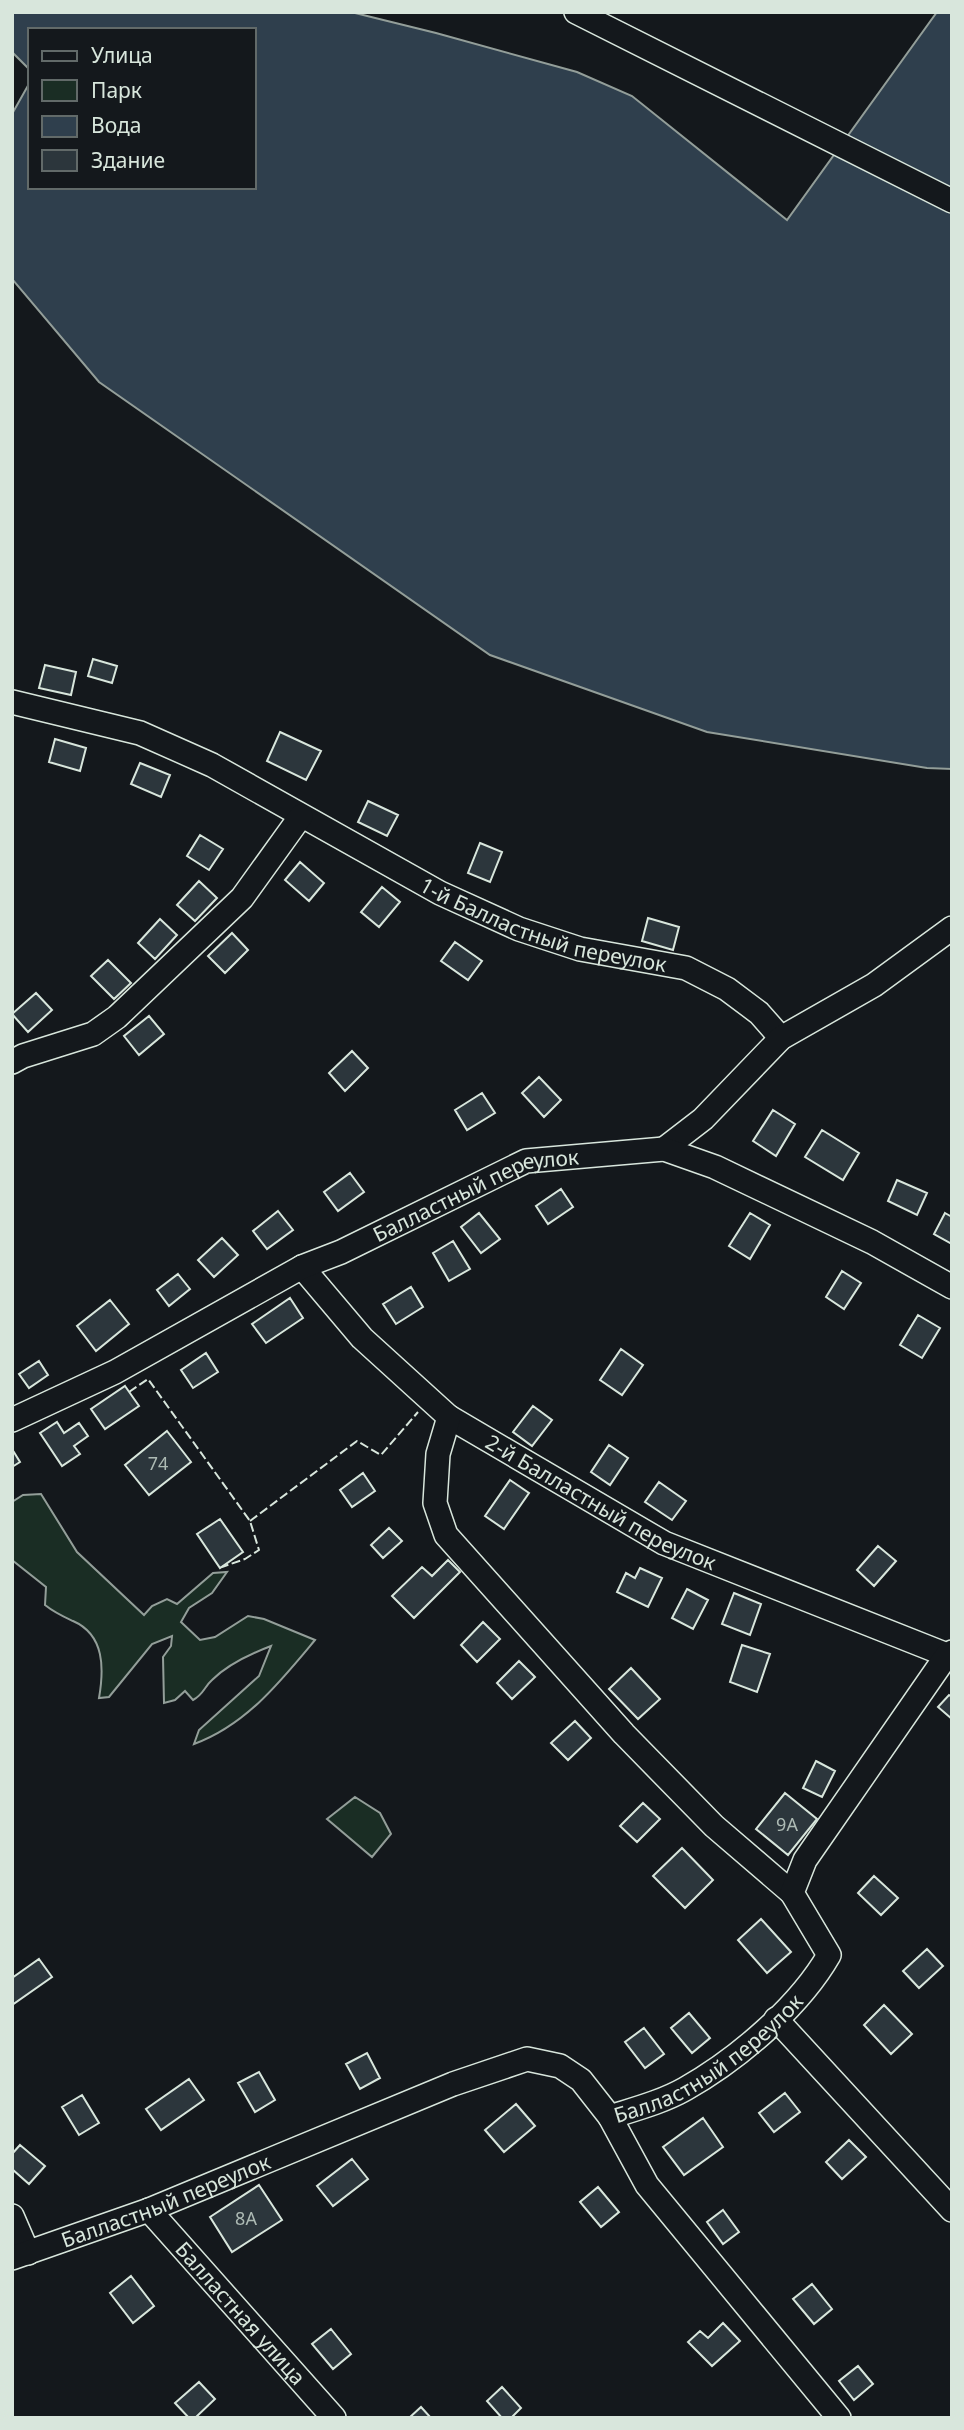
<svg xmlns="http://www.w3.org/2000/svg" width="964" height="2430" viewBox="0 0 964 2430" font-family="'Noto Sans',sans-serif">
<style>
.green{fill:#1a2d24;stroke:#939e99;stroke-width:2}
.water{fill:#2f3f4d;stroke:#939e99;stroke-width:2}
.building{fill:#2c363c;stroke:#d8e6dc;stroke-width:2}
.lines{fill:none;stroke-linecap:round;stroke-linejoin:round}
.minor-casing{stroke:#d8e6dc;stroke-width:26}
.minor{stroke:#14181c;stroke-width:23}
.fence{stroke:#d8e6dc;stroke-width:2;stroke-dasharray:9 3.5;stroke-linecap:butt}
.labels{text-anchor:middle;dominant-baseline:central;stroke-width:5;stroke-linejoin:round;paint-order:stroke}
.number-label{font-size:18px;fill:#adbab4}
.street-label{font-size:21px;fill:#d8e6dc;stroke:#14181c}
</style>
<rect width="100%" height="100%" fill="#14181c"/>
<path class="green" d="M41 1494 77 1552 144 1615 152 1606 167 1599 177 1604 213 1573 227 1572 212 1593 189 1608 181 1622 200 1640 215 1637 248 1616 264 1619 315 1640C280 1682 246 1725 194 1744L199 1730 259 1676 271 1646C250 1654 228 1664 212 1680 204 1687 204 1694 193 1700L185 1691 175 1700 164 1703 163 1657 171 1646 172 1636 152 1644 109 1697 99 1698C104 1669 105 1635 73 1621 62 1616 55 1613 45 1605L46 1587 12 1560V1502L23 1495Z
M355 1797 380 1813 391 1834 372 1857 327 1819Z"/>
<path class="water" d="M12 12H351L436 33 577 72 632 96 787 220 937 12H952V769L927 768 707 732 490 655 99 382 12 279V114L30 82V187H254V30H30V70L12 52Z"/>
<path class="building" d="M93 659 117 666 112 683 88 676Z
M45 665 76 672 71 695 39 688Z
M280 732 321 751 306 780 267 761Z
M55 739 86 748 80 771 49 762Z
M140 763 170 775 161 797 131 784Z
M368 801 398 815 387 836 358 822Z
M200 835 223 849 209 870 187 856Z
M480 843 502 852 490 882 468 873Z
M300 862 324 883 309 901 285 880Z
M199 881 217 898 195 921 177 905Z
M382 887 400 902 379 927 361 912Z
M648 918 679 927 673 950 642 941Z
M160 919 177 935 155 959 138 943Z
M232 933 248 950 225 973 208 956Z
M455 942 482 961 468 980 441 961Z
M108 960 131 983 114 999 91 976Z
M36 993 52 1010 28 1032 12 1014Z
M149 1016 164 1034 139 1055 124 1036Z
M352 1051 368 1068 345 1091 329 1073Z
M539 1077 561 1100 544 1117 522 1093Z
M482 1093 495 1113 467 1130 455 1110Z
M773 1110 795 1124 776 1156 753 1141Z
M822 1130 859 1153 843 1180 805 1157Z
M350 1173 364 1192 338 1211 324 1192Z
M897 1180 927 1193 917 1215 888 1201Z
M561 1189 573 1207 548 1224 536 1206Z
M278 1211 293 1230 267 1249 253 1231Z
M479 1213 500 1239 481 1253 461 1227Z
M750 1213 770 1225 750 1259 729 1246Z
M945 1213 952 1217V1244L934 1234Z
M222 1238 238 1255 214 1277 198 1260Z
M453 1241 470 1269 449 1281 433 1253Z
M842 1271 861 1283 844 1309 826 1297Z
M178 1274 190 1289 169 1306 157 1290Z
M411 1287 423 1307 396 1324 383 1304Z
M290 1298 303 1318 266 1343 252 1324Z
M110 1300 129 1324 96 1351 77 1326Z
M918 1315 940 1328 922 1358 900 1345Z
M621 1349 643 1365 622 1395 600 1380Z
M206 1353 218 1372 193 1388 181 1370Z
M39 1361 48 1375 29 1388 19 1374Z
M125 1386 139 1406 105 1429 91 1409Z
M533 1406 552 1420 532 1446 513 1432Z
M57 1422 64 1433 79 1423 88 1436 74 1446 80 1454 62 1466 40 1433Z
M167 1431 191 1462 149 1495 125 1465Z
M609 1445 628 1458 610 1485 591 1472Z
M12 1449 20 1462 12 1467Z
M363 1473 375 1491 352 1507 340 1490Z
M510 1480 529 1493 504 1529 485 1516Z
M659 1482 686 1501 672 1520 645 1502Z
M220 1519 243 1552 220 1568 197 1534Z
M389 1528 402 1541 383 1558 371 1545Z
M878 1546 896 1561 874 1586 857 1570Z
M448 1560 460 1572 414 1618 392 1596 422 1567 432 1576Z
M640 1568 662 1578 648 1607 617 1592 626 1573 635 1578Z
M687 1589 708 1600 693 1629 672 1618Z
M734 1593 761 1604 750 1635 722 1624Z
M483 1622 500 1639 477 1662 461 1645Z
M742 1645 770 1654 757 1692 730 1682Z
M519 1661 535 1677 512 1699 497 1683Z
M631 1668 660 1699 638 1719 609 1689Z
M949 1695 952 1697V1719L938 1707Z
M575 1721 591 1738 568 1760 551 1743Z
M816 1761 835 1771 822 1797 803 1788Z
M785 1793 817 1819 788 1855 756 1829Z
M643 1803 660 1819 637 1842 620 1826Z
M682 1848 713 1880 685 1908 653 1876Z
M874 1876 898 1898 881 1915 858 1893Z
M761 1919 791 1952 767 1973 738 1940Z
M927 1949 943 1966 919 1988 903 1971Z
M39 1959 52 1977 12 2005V1978Z
M884 2005 912 2034 891 2054 864 2025Z
M689 2013 710 2038 692 2053 671 2028Z
M644 2028 664 2054 645 2068 625 2042Z
M367 2053 380 2078 360 2089 346 2064Z
M259 2072 275 2100 255 2112 238 2083Z
M189 2079 204 2100 161 2130 146 2109Z
M785 2093 800 2112 774 2132 759 2113Z
M82 2095 99 2123 79 2135 62 2107Z
M516 2104 535 2126 504 2152 485 2130Z
M703 2118 723 2147 684 2175 663 2147Z
M849 2140 866 2157 842 2179 826 2162Z
M20 2145 45 2166 29 2184 12 2169V2154Z
M352 2159 368 2179 333 2206 317 2186Z
M259 2185 282 2220 232 2252 210 2217Z
M598 2187 619 2212 601 2227 580 2202Z
M723 2210 739 2232 723 2244 707 2222Z
M131 2276 154 2306 133 2323 110 2293Z
M812 2284 832 2309 814 2324 793 2299Z
M723 2323 740 2341 712 2366 688 2342 700 2331 708 2338Z
M331 2329 351 2354 333 2369 312 2344Z
M858 2366 873 2384 854 2400 839 2381Z
M199 2382 215 2399 195 2418H189L175 2403Z
M502 2387 521 2408 511 2418H502L487 2401Z
M421 2407 431 2418H409Z"/>
<g class="lines">
<defs>
<g id="minor">
<path d="M576 12 952 201"/>
<path id="s1" d="M12 702 140 733 212 765 440 893 519 929 580 949 686 968 727 989 759 1013 781 1038"/>
<path d="M12 1062 23 1056 93 1034 117 1017 242 898 301 816"/>
<path d="M664 1149 703 1119 781 1038 874 985 952 928"/>
<path id="s2" d="M302 1267 362 1338 449 1417 664 1543 947 1655 952 1652"/>
<path d="M449 1417 438 1454 435 1503 446 1535 624 1734 714 1826 792 1893"/>
<path id="s3" d="M12 1420 115 1372 302 1267 341 1252 526 1161 664 1149 715 1167 872 1242 952 1287"/>
<path d="M776 2019 952 2210"/>
<path d="M610 2117 647 2185 839 2418"/>
<path id="s4" d="M149 2210 334 2418"/>
<path d="M12 2216 28 2253"/>
<path id="s5" d="M12 2258 149 2210 453 2084 527 2059 560 2066 581 2080 610 2117C635 2109 662 2102 685 2089 738 2059 799 2007 829 1955L792 1893 805 1860 947 1655"/>
</g>
</defs>
<use href="#minor" class="minor-casing"/>
<use href="#minor" class="minor"/>
<path class="fence" d="M129 1392 148 1379 250 1521 259 1550 245 1559 222 1567
M250 1521 357 1441 381 1455 418 1412"/>
</g>
<g class="labels">
<g class="number-label">
<text x="158" y="1463">74</text>
<text x="787" y="1824">9А</text>
<text x="246" y="2218">8А</text>
</g>
<g class="street-label">
<text stroke="none"><textPath href="#s1" startOffset="581">1-й Балластный переулок</textPath></text>
<text stroke="none"><textPath href="#s3" startOffset="518">Балластный переулок</textPath></text>
<text stroke="none"><textPath href="#s2" startOffset="385">2-й Балластный переулок</textPath></text>
<text stroke="none"><textPath href="#s5" startOffset="774">Балластный переулок</textPath></text>
<text stroke="none"><textPath href="#s5" startOffset="164">Балластный переулок</textPath></text>
<text stroke="none"><textPath href="#s4" startOffset="138">Балластная улица</textPath></text>
</g>
</g>
<rect width="964" height="2430" fill="none" stroke="#d8e6dc" stroke-width="28"/>
<rect x="28" y="28" width="228" height="161" fill="#14181c" stroke="#626a69" stroke-width="2"/>
<rect x="42" y="51" width="35" height="10" fill="#14181c" stroke="#626a69" stroke-width="2"/>
<text x="91" y="63" font-size="21" fill="#d8e6dc">Улица</text>
<rect x="42" y="80" width="35" height="21" fill="#1a2d24" stroke="#626a69" stroke-width="2"/>
<text x="91" y="98" font-size="21" fill="#d8e6dc">Парк</text>
<rect x="42" y="116" width="35" height="21" fill="#2f3f4d" stroke="#626a69" stroke-width="2"/>
<text x="91" y="133" font-size="21" fill="#d8e6dc">Вода</text>
<rect x="42" y="150" width="35" height="21" fill="#2c363c" stroke="#626a69" stroke-width="2"/>
<text x="91" y="168" font-size="21" fill="#d8e6dc">Здание</text>
</svg>
